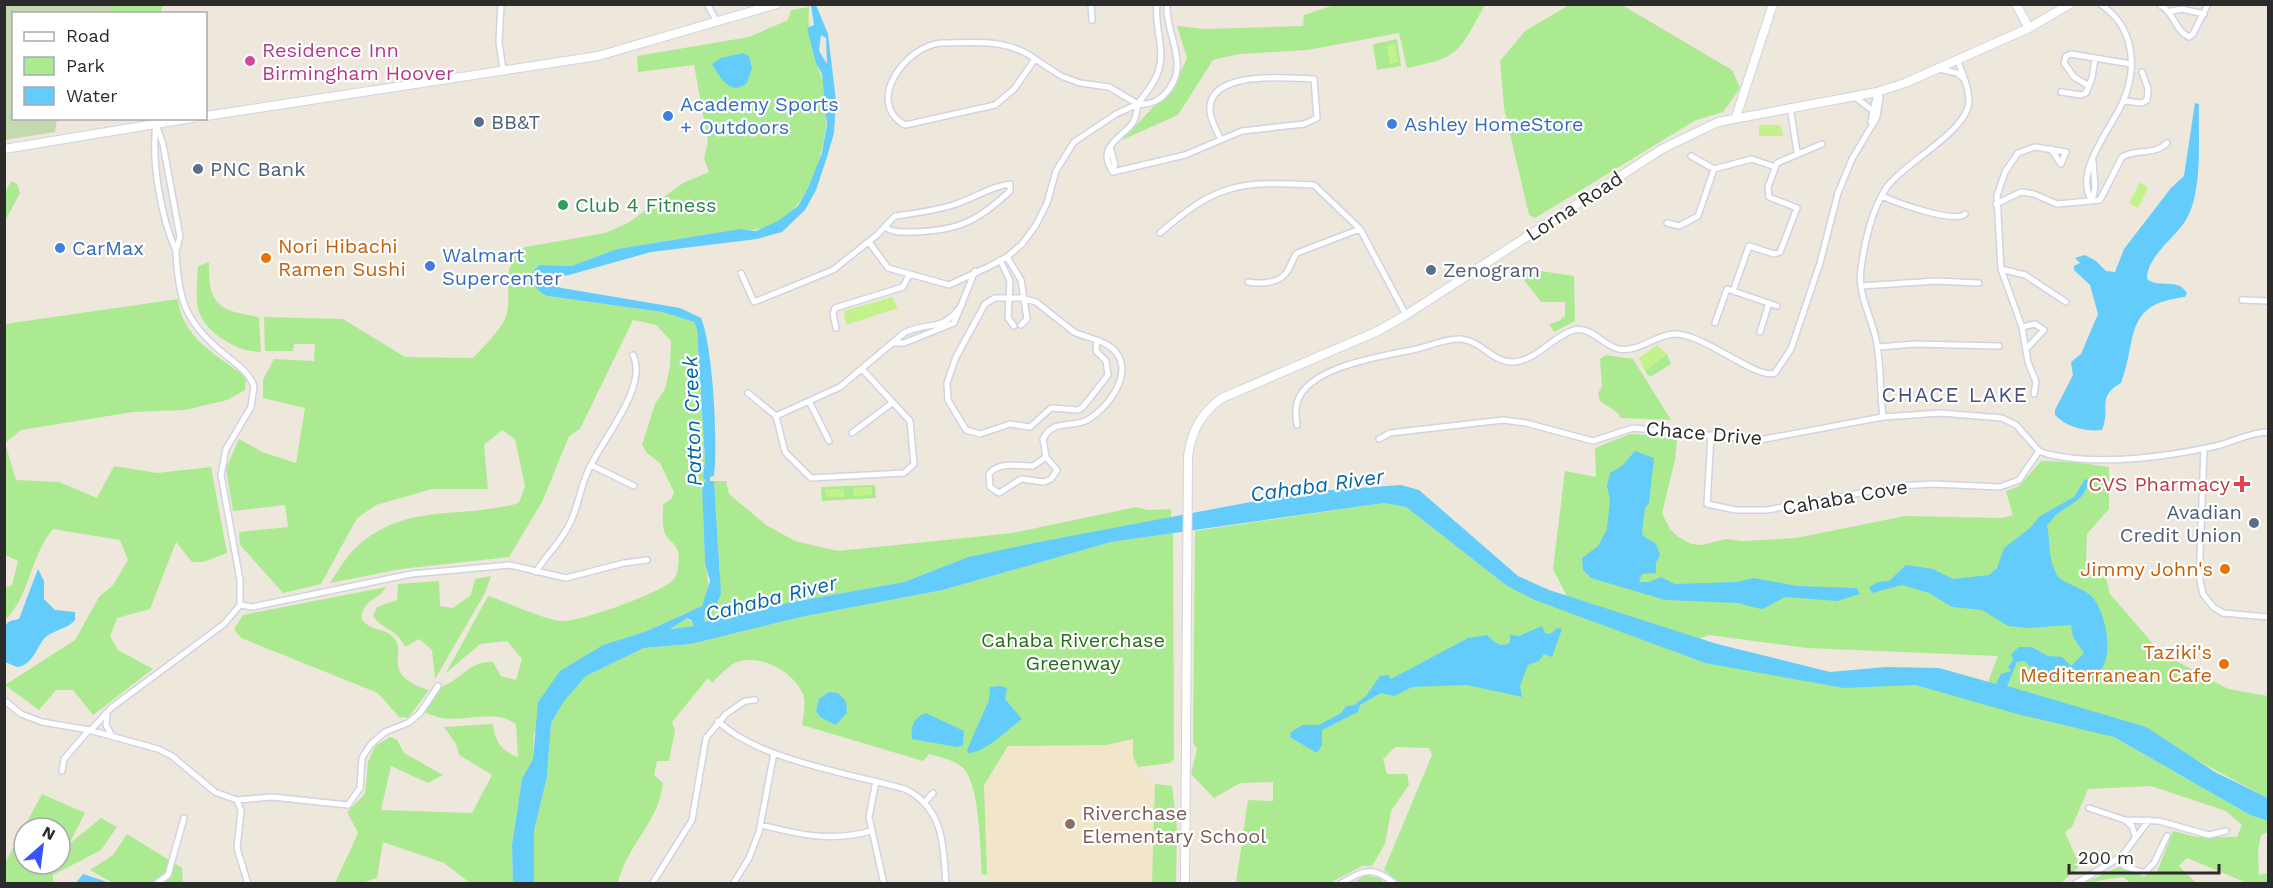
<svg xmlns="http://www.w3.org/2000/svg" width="2273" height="888" viewBox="0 0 2273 888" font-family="'Work Sans',sans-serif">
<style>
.education{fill:#f1e6c9}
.green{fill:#acea92;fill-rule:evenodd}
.cemetery{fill:#c3d9b1}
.pitch{fill:#c3f28d}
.water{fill:#64ccfa;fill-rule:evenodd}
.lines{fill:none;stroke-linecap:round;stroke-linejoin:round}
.street-casing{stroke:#d0d3e5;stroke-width:8}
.secondary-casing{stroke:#d0d3e5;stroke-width:10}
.street{stroke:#fff;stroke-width:5}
.secondary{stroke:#fff;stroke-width:8}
.hotel-dot{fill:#d1479c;stroke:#fff;stroke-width:2}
.shop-dot{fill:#3f7fe0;stroke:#fff;stroke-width:2}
.service-dot{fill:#5c6f8a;stroke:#fff;stroke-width:2}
.leisure-dot{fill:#2e9e5b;stroke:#fff;stroke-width:2}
.food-dot{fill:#e8710a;stroke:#fff;stroke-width:2}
.health-dot{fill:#e0444e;stroke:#fff;stroke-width:2}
.education-dot{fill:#8d6e63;stroke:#fff;stroke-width:2}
.labels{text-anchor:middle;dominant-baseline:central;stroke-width:4.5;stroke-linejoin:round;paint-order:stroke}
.hotel-label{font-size:20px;fill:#b23c85;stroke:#fff;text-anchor:start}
.shop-label{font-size:20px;fill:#366cbe;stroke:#fff;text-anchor:start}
.service-label{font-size:20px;fill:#4e5e75;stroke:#fff;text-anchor:start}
.leisure-label{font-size:20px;fill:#27864d;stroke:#fff;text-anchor:start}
.street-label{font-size:20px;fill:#2b2b2b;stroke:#fff}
.food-label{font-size:20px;fill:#c56008;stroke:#fff;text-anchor:end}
.health-label{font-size:20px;fill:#be3a42;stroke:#fff;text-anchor:end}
.park-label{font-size:20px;fill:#226f13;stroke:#fff}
.education-label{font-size:20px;fill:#785e54;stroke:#fff;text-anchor:start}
.neighbourhood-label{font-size:21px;letter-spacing:1.5px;fill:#464e80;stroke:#fff}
.water-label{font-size:21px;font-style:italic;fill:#0167a8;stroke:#fff}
</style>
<rect width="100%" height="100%" fill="#eee7db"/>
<path class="education" d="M1134 739 1133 756 1138 767 1155 784 1152 883H987L984 785 1008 746 1106 745Z"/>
<path class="green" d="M111 5H163L161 13 109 14Z
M1334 5H1485C1458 52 1462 57 1407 68L1399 33 1307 50 1239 54 1213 60 1178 115 1122 140 1175 84 1187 58 1177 26 1206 29 1303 26 1304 15Z
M1569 5H1622L1732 70 1740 88 1723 112 1696 120 1535 218 1529 215 1504 108 1500 61 1525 31Z
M809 7C807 26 811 43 816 61 819 72 824 80 826 92 832 143 807 239 740 229L617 249 571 266 539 265 534 270 547 296 662 312 694 322 697 329 705 460 703 477 706 481C701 501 704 539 705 561 706 580 714 587 702 606L647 631 603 645 534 733 533 759 522 780 512 845 513 883H470L444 863 383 842 377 878 362 883H335L358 833 347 812 365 794 368 762 375 746 390 737 397 740 404 753 443 775 428 783 391 766 381 810 472 813 492 775 459 755 456 744 444 727 493 724C494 741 503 752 518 757L516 724C511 721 504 717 498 717 471 714 449 726 423 711L438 687C460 683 468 660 493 662L501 676 516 680 522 659 507 641 480 644 446 673 488 596C504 601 549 621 562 621 580 622 661 593 673 580 676 577 678 571 678 567 682 540 669 546 664 531 662 522 663 514 663 505L672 498 674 492 660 463 647 453 642 445 655 404 665 389 670 366 671 341 656 325 633 320 580 429 569 436 543 500 509 557 401 569 330 583C337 572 345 559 354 549 405 501 459 520 519 503L525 486 515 439 502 430 484 445 488 489H432L376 505 357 518 321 584 283 593 240 545 239 532 288 527 285 505 233 511 226 468 239 439 262 452 296 463 305 408 263 398V380L274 359 314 361 315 344H294L293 351H265L264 317 343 319 405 357 473 358C483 347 497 334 504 321 516 297 496 266 525 247L605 233 628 223 683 183 709 172 704 159 708 142 694 65 638 72 637 56 749 37 788 20 791 10Z
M1397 39 1401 66 1377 70 1373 44Z
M11 181 17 184 20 193 5 221V193Z
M209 262C208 305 218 310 259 317L261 352C244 351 236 348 221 338 192 318 196 299 198 266Z
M1514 267 1574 276 1575 321 1554 332 1549 324 1559 321 1565 316V302H1541Z
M178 299C181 337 218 356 246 377L245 390 227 400 185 410 133 412 21 430 5 443 16 480 59 482 97 498 114 466 157 473 211 467 227 553 203 562H192L176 542 150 609 117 618 110 636 118 650 153 669 93 715 73 690H56L39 710 5 685 75 640 99 597 113 585 128 560 120 540 53 529C30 556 30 596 5 620V588L12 585 18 561 5 555V324Z
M1667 354 1671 364 1650 377 1645 371Z
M1606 355 1633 359 1671 420 1620 418 1618 413 1600 401 1598 393 1602 387 1600 359Z
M1630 434 1653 435 1677 440 1675 460 1662 513 1670 529 1677 536 1691 544 1702 545 1726 539 1743 541 1796 538 1905 516 2003 518 2013 515 2006 491 2019 486 2041 461 2074 462 2109 467V509L2087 534 2086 566 2106 578 2110 594 2160 652 2228 689 2268 696V798L2200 762 2119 731H2091L2114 737 2250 815 2268 821V832L2261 835 2258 851 2259 875 2268 873V883H2247L2187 858 2179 866 2196 883H2131L2123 877 2084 883 2125 864 2143 875 2157 872 2173 831 2197 837H2237L2242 825 2226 811 2151 786 2088 789 2072 827 2065 832 2080 866 2061 883H1400L1384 870 1432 755 1429 748 1395 747 1383 759 1387 774H1407L1409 785 1391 811 1385 844 1372 866H1362L1330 883H1236L1248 800 1273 801V782L1240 783 1214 798 1191 774 1197 749 1193 743 1195 531 1384 503 1406 507 1507 586 1576 614 1553 569 1565 471 1596 477 1595 448ZM1709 635 1807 648 1998 656 1980 703 1915 685 1705 663 1669 650Z
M714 481H726L729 494 766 525 795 541 838 551 1013 533 1136 507 1148 510 1171 509V518L968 557 904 582 732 613 705 623 704 616 708 611 720 575Z
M875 485 876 498 822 501 821 487Z
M1173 533 1174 759 1170 763 1138 767 1133 756V739L1106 745 1008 746 984 785 987 875 982 874C980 849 980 787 964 769 955 760 940 757 929 754L923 761 802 725C803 716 806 706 804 697 796 672 757 651 733 664 725 669 718 677 712 683L708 678 672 722 675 730 669 761H657L654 775 663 783C659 822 626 846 618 883L534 884V831L547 777 551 723 564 700 586 676 644 648 691 644 801 617 943 590 1111 542Z
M491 576 485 593 435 679 432 650 419 639 405 647C395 626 384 632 373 616L377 607 397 600 398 584 439 581 440 606 453 608 471 595 475 579Z
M386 587C377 602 366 596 361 618 371 633 383 626 393 637 409 653 378 674 429 690L408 718 399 717 378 693 241 638 234 629 243 615Z
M687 618 695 626 669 629Z
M1155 784 1172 786 1177 828 1176 883H1152Z
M42 794 85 813 69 844 101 818 117 827 101 850 53 875V883H5V863ZM24 828H60V864H24Z
M127 834 182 868 183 883H113L90 870 113 855Z
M1365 875 1379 878 1385 883 1352 884Z"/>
<path class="cemetery" d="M5 4 111 5 109 13 14 14V118L57 119 55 132 5 140Z"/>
<path class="pitch" d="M1395 44 1398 62 1390 64 1387 46Z
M1759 125H1780L1784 136H1759Z
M2140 182 2148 188 2138 208 2129 203Z
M892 297 898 308 846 325 844 311Z
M1657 345 1667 354 1645 371 1639 358Z
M872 487V495L854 496 853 488Z
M825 489H844V497H826Z"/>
<path class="water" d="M811 5H816L828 34 836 101 834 133 827 157 816 190 805 210 782 232 757 239 651 252 569 275 550 277 549 280 552 285 562 288 680 308 701 318C713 346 718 445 714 476L710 477V481H714L721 593 717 604 704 616 705 622 732 613 904 582 968 557 1034 543 1303 492 1401 485 1419 490 1518 576 1549 590 1717 644 1830 672 1885 667 1939 668 1996 684 2001 674 2011 671 2008 667 2013 660 2011 654 2019 647H2032L2048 656 2062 657 2071 666 2084 653 2073 637 2071 625 2029 628 2008 626 1982 610 1952 607 1929 593 1902 585 1872 593 1869 587 1878 582 1889 581 1906 565 1933 569 1953 579 1989 575 1997 568 2004 548 2030 528 2040 516 2074 497 2085 479 2088 480C2086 501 2070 503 2056 515 2052 518 2051 522 2047 526 2051 544 2047 559 2059 578 2070 586 2085 588 2094 599 2109 620 2119 676 2082 682 2068 685 2046 677 2033 670 2029 667 2028 663 2024 661L2017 662 2007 686 2146 727 2215 772 2268 798V821L2250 815 2114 737 2021 715 1915 685 1844 688 1705 663 1535 600 1507 586 1406 507 1384 503 1111 542 943 590 801 617 691 644 644 648 586 676 564 701 551 723 547 777 534 831V883L513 884 512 845 522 779 533 759 538 702 560 671 603 645 647 631 702 606 710 581 705 564 702 484 706 481 703 477 705 460 697 329 694 322 662 312 547 296C534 289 525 278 539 265L571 266 617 249 740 229 756 231 778 221 798 206 808 188 822 153 827 124 822 74 816 63 807 28 814 25ZM821 35 826 38 827 64 819 51ZM687 618 691 620 694 626 670 629Z
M743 53 749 56 752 68 747 83C730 97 719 76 712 64L721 58Z
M2195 103 2199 104C2198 136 2203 190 2187 218 2177 237 2147 255 2147 279 2160 289 2177 277 2187 293L2185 297C2122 304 2138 340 2121 383 2096 397 2111 408 2102 430 2086 432 2066 427 2055 415V410L2073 375 2071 362 2081 354 2098 314 2090 285 2074 270V266L2080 263 2075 258 2085 255 2096 261 2106 271 2115 272 2124 249 2171 188 2184 176Z
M1635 451 1654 458 1649 503 1645 508 1642 531 1643 536 1656 544 1660 555 1656 563V573L1642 574 1639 582H1649L1661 577 1675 584 1737 582 1754 578 1797 586 1857 588 1860 594 1837 601 1785 597 1763 609 1756 608 1738 603 1665 600 1591 578 1583 570 1582 558 1598 546 1607 529 1610 500 1607 486 1610 473 1622 466Z
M38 569 44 581V599L55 610 75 612V620C67 630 50 630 43 640 36 650 31 666 17 667L5 662V625L10 621 19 619Z
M1542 626 1546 634 1552 633 1557 628 1562 629 1552 657 1544 654 1539 661 1528 665 1520 686 1522 697 1467 685 1412 687 1394 696 1381 693 1360 705 1358 712 1322 730V745L1317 753 1290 737 1291 732 1302 725H1319L1341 713 1346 706 1354 705 1366 696 1380 676 1388 675 1391 679 1468 638 1487 635C1495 642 1498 648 1510 643V635L1519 636Z
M1000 686 1007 688 1005 699 1022 719C1008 729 984 754 968 753L967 750 989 700 990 687Z
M829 692 838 693 846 701 847 713 836 725 820 717 816 711 819 699Z
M926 713 964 731 963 745 957 747 912 739C910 728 914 716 926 713Z
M83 874 110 883H76Z"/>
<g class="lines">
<defs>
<path id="street" d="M501 4 499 42 503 70
M707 4 716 20
M1091 4 1092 20
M1157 4C1154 27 1166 50 1158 72 1154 85 1145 93 1138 104 1147 105 1157 102 1164 95 1193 66 1165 37 1167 4
M2159 4C2175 13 2175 31 2189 37L2193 34 2208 4
M2171 11 2182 9 2204 14
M941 43C974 43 1007 38 1035 59L1014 89 995 105 905 125C864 102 906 46 941 43Z
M1035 59 1061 76 1080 83 1109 87 1138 104
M1940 69 1957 73 1963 78
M2089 86 2074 77 2064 63 2066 56 2071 54 2131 64
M2061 92 2081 95 2086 93 2092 78 2095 58
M1855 97 1873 111
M2124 101 2142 103 2147 100 2148 89 2142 72
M1138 104C1137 111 1136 119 1132 124 1119 140 1096 147 1113 172L1185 155 1242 131 1304 124 1317 118 1314 79C1288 78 1206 69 1210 112 1211 121 1217 131 1220 138
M1790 107 1797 152
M1871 122 1877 92
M156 124 163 144 180 237 176 251C161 218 151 160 156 124Z
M1110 147 1115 165 1112 170
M1691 156 1714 169 1752 159 1775 167
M2093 161 2095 187 2092 201C2072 171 2114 126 2124 99 2138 65 2133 25 2100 4
M1882 196C1895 202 1954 224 1965 214
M1996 204 2021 192 2034 194 2057 204 2100 200 2122 157C2137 148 2154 156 2167 143
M1667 223 1679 226 1698 216 1714 169
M1160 233C1217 183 1240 181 1314 185L1360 229 1406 315
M869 242 888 268 949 285 988 267 1007 257 1022 244 1036 225 1047 203 1056 171 1074 142 1116 114 1138 104
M1007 257 1021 280 1027 319 1021 325
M1000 260 1010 281 1008 318 1014 326
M2001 269 2025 275 2066 302
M741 273 754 302 833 270 877 235 895 216C916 213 936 211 956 204 975 198 991 186 1010 184V191C977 222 957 231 912 232 902 232 893 233 885 227
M1248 282C1261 284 1281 284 1288 270 1292 264 1292 259 1297 253L1360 229
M1861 286 1936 281 1979 283
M2242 300 2268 301
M1777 306 1733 291 1749 246 1774 254 1780 252 1797 208 1769 197 1768 187 1777 163 1822 144
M1715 323 1727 289 1733 291
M2022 327 2035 324 2044 330 2027 348
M836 328 833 314 835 308 903 287 909 275
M1760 332 1769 303
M894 343H904L954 323 975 271
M1878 347 1915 344 1999 346
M862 369 910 421 914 464 904 473 811 478 785 452 776 416 840 387 904 333C931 320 940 334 962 305
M748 393 776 416
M2034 394 2036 382 2028 362 2022 327 2001 269 1997 196 2005 172 2018 153 2035 147 2066 152 2061 164 2051 149
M809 401 829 441
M1883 417C1880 393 1881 368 1877 344 1873 318 1857 297 1861 269 1864 244 1872 208 1887 187 1906 161 1969 131 1969 100 1969 87 1962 73 1958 61
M1297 425C1296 418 1295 410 1297 403 1306 367 1382 356 1412 350 1428 347 1445 338 1461 339 1482 341 1492 363 1514 362 1537 360 1553 336 1574 330 1592 326 1603 346 1619 349 1638 353 1656 334 1675 334 1705 334 1756 380 1775 373L1791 349 1820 263 1838 193 1852 159 1877 117 1880 97 1877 92
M852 433 892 403
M1711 435 1707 504 1736 510H1767L1899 486 1934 484 2000 487 2019 480 2039 451
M1379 439 1390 433 1503 420 1526 423 1593 441 1633 428 1759 440 1883 417 1941 413 2002 418 2016 425 2039 451 2047 454C2098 466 2165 457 2216 446 2234 442 2250 432 2268 432
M2204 449 2200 554V581L2203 594 2213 607 2223 613 2268 617
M1046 457 1043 439C1054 418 1070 429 1087 420 1109 408 1137 370 1112 348 1101 339 1087 338 1074 332L1036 302 1022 298H995L985 304 956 357 947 383 948 400 966 430 980 434 1010 424 1030 427 1051 408 1078 410 1083 407 1108 375 1106 361 1096 351 1097 340
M1046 457 1057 470 1051 479 1044 482 1021 479 999 493 990 487 989 474C1001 460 1018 467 1033 466Z
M591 465 634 486
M536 572C546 555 562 541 570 523 578 507 580 488 588 471 600 442 649 387 633 355
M240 605 252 607 411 574 510 565 566 578 624 563 647 560
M4 700 21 714 42 722 89 730 158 749 172 756 215 792 237 800 272 797 348 805 360 788 362 758 371 744 385 732 408 723 420 713 438 686
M107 716 106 725 112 736
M718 721C756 759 851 774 905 789 944 808 943 845 946 884
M91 730 111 708 224 624 240 605V580L221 475 226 449 251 407 254 386C248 371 235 363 223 353 185 322 178 299 176 251
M62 771 64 759 89 730
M876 781 869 817 884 884
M237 800 241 811 237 848 248 884
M925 802 933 793
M2089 808 2125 820 2159 821 2209 835 2226 831
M2125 820 2132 826 2135 836
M761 825C801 835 832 842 871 831
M2119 859 2125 866 2144 873 2154 863 2167 836
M156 884 168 875 184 818
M652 884 692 820 706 738 726 714 745 701 755 700
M733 884 749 858 759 832 774 753
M1340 884C1363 870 1373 865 1395 884
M2075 884 2122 856 2149 820"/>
<path id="secondary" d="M2016 4 2029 28
M206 116 598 56 777 4
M1736 117 1773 4
M4 149 192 118
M1185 884 1188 456C1192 430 1201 413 1222 398L1378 331 1406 315 1662 149 1718 122 1877 92 1905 83 2029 28 2070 4"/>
</defs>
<use href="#street" class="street-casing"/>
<use href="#secondary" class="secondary-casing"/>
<use href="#street" class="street"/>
<use href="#secondary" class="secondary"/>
</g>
<circle class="hotel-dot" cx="250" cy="61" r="6"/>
<g class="shop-dot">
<circle cx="668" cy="116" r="6"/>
<circle cx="1392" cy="124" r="6"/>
<circle cx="60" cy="248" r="6"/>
<circle cx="430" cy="266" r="6"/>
</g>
<g class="service-dot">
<circle cx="479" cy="122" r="6"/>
<circle cx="198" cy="169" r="6"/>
<circle cx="1431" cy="270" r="6"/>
<circle cx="2254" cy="523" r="6"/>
</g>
<circle class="leisure-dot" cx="563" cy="205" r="6"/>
<g class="food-dot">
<circle cx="266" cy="258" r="6"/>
<circle cx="2225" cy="569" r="6"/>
<circle cx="2224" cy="664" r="6"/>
</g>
<path class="health-dot" d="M2239 475h6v6h6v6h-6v6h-6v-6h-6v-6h6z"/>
<circle class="education-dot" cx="1070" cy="824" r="6"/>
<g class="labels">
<g class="hotel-label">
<text x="262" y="50">Residence Inn<tspan x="262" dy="23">Birmingham Hoover</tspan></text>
</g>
<g class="shop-label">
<text x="680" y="104">Academy Sports<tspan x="680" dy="23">+ Outdoors</tspan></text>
<text x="1404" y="124">Ashley HomeStore</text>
<text x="72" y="248">CarMax</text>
<text x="442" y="255">Walmart<tspan x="442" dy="23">Supercenter</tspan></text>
</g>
<g class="service-label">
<text x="491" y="122">BB&amp;T</text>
<text x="210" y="169">PNC Bank</text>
<text x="1443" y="270">Zenogram</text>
<text x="2242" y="512" text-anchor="end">Avadian<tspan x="2242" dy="23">Credit Union</tspan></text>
</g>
<g class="leisure-label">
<text x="575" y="205">Club 4 Fitness</text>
</g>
<g class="street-label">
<text transform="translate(1574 206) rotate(-33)">Lorna Road</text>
<text transform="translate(1704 433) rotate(5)">Chace Drive</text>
<text transform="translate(1845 497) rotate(-10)">Cahaba Cove</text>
</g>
<g class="food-label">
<text x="278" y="246" text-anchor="start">Nori Hibachi<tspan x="278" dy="23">Ramen Sushi</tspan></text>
<text x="2213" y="569">Jimmy John's</text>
<text x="2212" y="652">Taziki's<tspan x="2212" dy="23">Mediterranean Cafe</tspan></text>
</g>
<g class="health-label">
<text x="2230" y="484">CVS Pharmacy</text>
</g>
<g class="park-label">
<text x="1073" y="640">Cahaba Riverchase<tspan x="1073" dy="23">Greenway</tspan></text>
</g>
<g class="education-label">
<text x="1082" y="813">Riverchase<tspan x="1082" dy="23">Elementary School</tspan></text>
</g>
<g class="neighbourhood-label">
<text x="1955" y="394">CHACE LAKE</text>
</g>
<g class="water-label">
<text transform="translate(692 421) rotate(-92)">Patton Creek</text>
<text transform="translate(1317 485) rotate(-8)">Cahaba River</text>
<text transform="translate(771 598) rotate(-14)">Cahaba River</text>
</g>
</g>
<rect width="2273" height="888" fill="none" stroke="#2b2b2b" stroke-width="12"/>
<rect x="12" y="12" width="195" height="108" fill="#ffffff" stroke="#aaaaaa" stroke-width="1.5"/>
<rect x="24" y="32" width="30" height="9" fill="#ffffff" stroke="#aaaaaa" stroke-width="1.5"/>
<text x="66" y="42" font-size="18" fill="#2b2b2b">Road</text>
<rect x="24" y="57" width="30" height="18" fill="#acea92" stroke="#aaaaaa" stroke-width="1.5"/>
<text x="66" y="72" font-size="18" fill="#2b2b2b">Park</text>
<rect x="24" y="87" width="30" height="18" fill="#64ccfa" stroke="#aaaaaa" stroke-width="1.5"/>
<text x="66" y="102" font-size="18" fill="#2b2b2b">Water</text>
<g transform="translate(42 846) rotate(28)"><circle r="28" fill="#ffffff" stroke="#aaaaaa" stroke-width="1.5"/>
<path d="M0-4.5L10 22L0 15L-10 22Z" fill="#3754ff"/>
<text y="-9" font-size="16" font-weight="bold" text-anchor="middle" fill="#2b2b2b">N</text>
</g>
<path d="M2069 864v9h150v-9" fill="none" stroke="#2b2b2b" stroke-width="3"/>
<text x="2078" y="864" font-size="18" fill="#2b2b2b" stroke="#ffffff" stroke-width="4.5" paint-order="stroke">200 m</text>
</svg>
